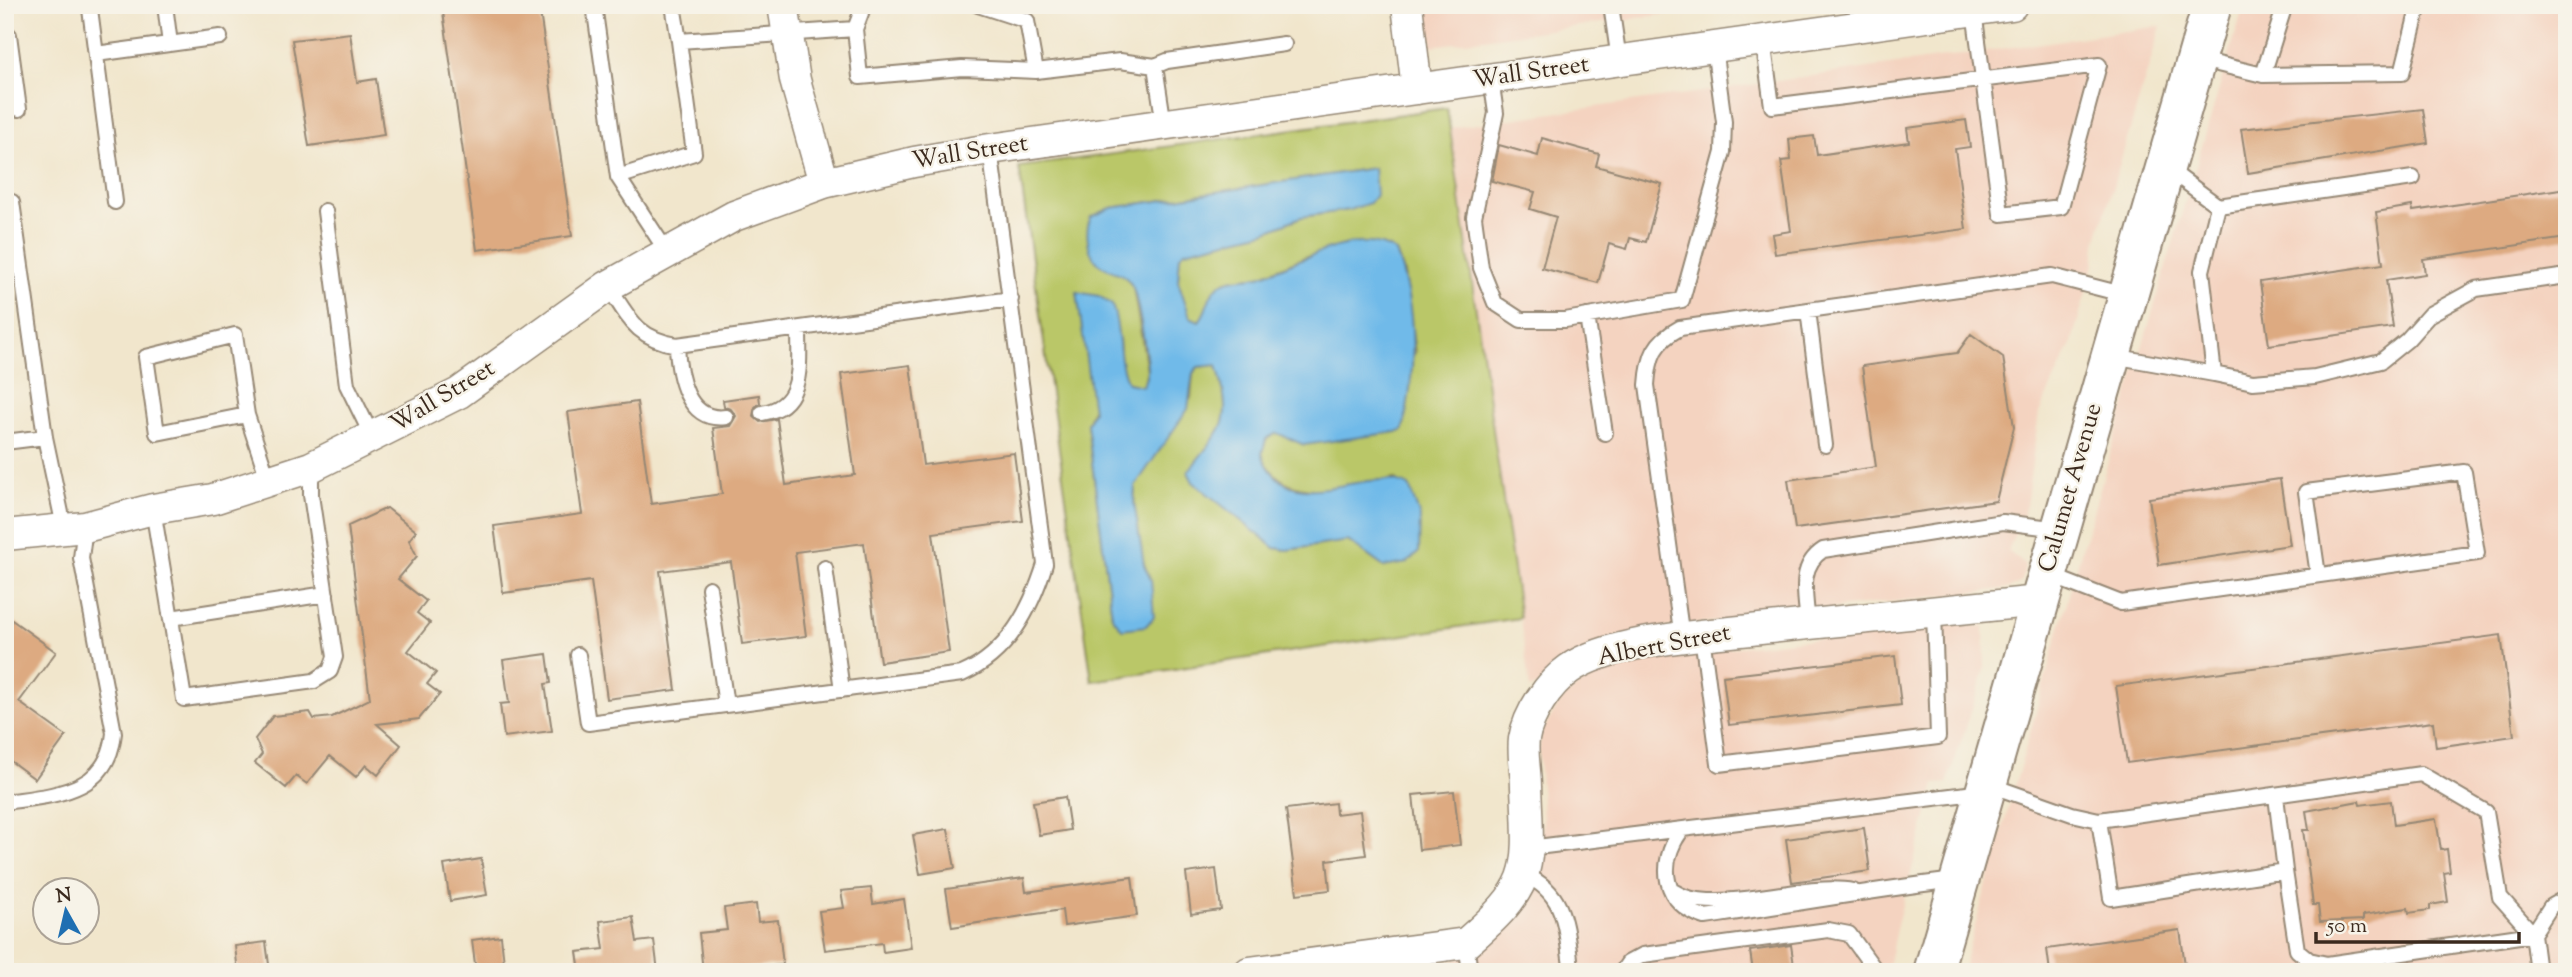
<svg xmlns="http://www.w3.org/2000/svg" width="2572" height="977" viewBox="0 0 2572 977" font-family="'Sorts Mill Goudy',serif">
<style>
.built{fill:#f4d3c0}
.green{fill:#bac768;stroke:#7a7843;stroke-width:2;fill-rule:evenodd}
.water{fill:#70bae9;stroke:#567284;stroke-width:2}
.building{fill:#ddaa81}
.lines{fill:none;stroke-linecap:round;stroke-linejoin:round}
.lane-casing{stroke:#968875;stroke-width:18}
.street-casing{stroke:#968875;stroke-width:33}
.secondary-casing{stroke:#968875;stroke-width:42}
.lane{stroke:#fff;stroke-width:14}
.street{stroke:#fff;stroke-width:30}
.secondary{stroke:#fff;stroke-width:38}
.labels{text-anchor:middle;dominant-baseline:central;stroke-width:5;stroke-linejoin:round;paint-order:stroke}
.street-label{font-size:24px;fill:#3b2a1e;stroke:#f7f3e8}
</style>
<rect width="100%" height="100%" fill="#f7f3e8"/>
<filter id="ink" filterUnits="userSpaceOnUse"><feTurbulence type="fractalNoise" baseFrequency=".0143" numOctaves="2"/><feDisplacementMap in="SourceGraphic" scale="14" xChannelSelector="R" yChannelSelector="G"/><feConvolveMatrix kernelMatrix="1 2 1 2 8 2 1 2 1" color-interpolation-filters="sRGB"/></filter>
<filter id="wash" filterUnits="userSpaceOnUse"><feTurbulence type="fractalNoise" baseFrequency=".00686" numOctaves="4" result="noise"/><feDisplacementMap in="SourceGraphic" scale="28" xChannelSelector="R" yChannelSelector="G"/><feGaussianBlur stdDeviation="1.57" result="paint"/><feColorMatrix in="noise" values="0 0 0 0 0 0 0 0 0 0 0 0 0 0 0 0 0 1.4 0 .05"/><feComposite in="paint" operator="in"/></filter>
<g filter="url(#wash)">
<rect width="100%" height="100%" fill="#f1e6cc"/>
<path class="built" d="M1423 5H1733L1432 46Z
M2244 5H2567V972H1962L2082 549Z
M2161 26 2096 243 2094 264 2072 342 2039 413 2026 506 2008 551 2025 565 2022 581 2011 588 1660 628 1530 689 1450 128Z
M1960 624 1984 627 1985 670 1947 783 1935 784 1897 924 1887 972H1397L1431 967 1460 958 1518 916 1534 892 1540 861 1543 822 1539 751 1542 731 1563 699 1581 684 1623 663 1671 654Z"/>
<path class="green" d="M1447 108 1520 618 1092 681 1019 167ZM1374 168 1349 210 1301 217 1264 232 1184 251 1180 255 1178 281 1190 318 1199 321 1207 312 1213 291 1226 281 1260 276 1307 256 1396 252 1404 273 1415 353 1294 439 1277 433 1266 439 1262 454C1283 509 1352 485 1396 479L1384 567 1348 541 1287 550 1275 548 1189 472C1224 423 1234 427 1217 365L1198 367 1193 373 1191 398 1135 486C1133 515 1137 554 1151 580L1112 616 1087 424 1119 337 1121 369 1128 383 1143 387 1147 370 1133 287 1123 274 1100 265C1091 248 1083 236 1091 217L1111 208Z"/>
<path class="water" d="M1374 168 1376 195 1370 203 1349 210 1301 217 1264 232 1185 251 1180 255 1178 281 1190 317 1199 321C1208 311 1207 297 1216 288 1226 276 1248 280 1262 275 1300 262 1358 226 1396 252 1418 313 1416 369 1403 431L1304 445 1277 433 1266 439 1262 454C1289 526 1365 461 1409 486L1420 517 1419 552 1407 563 1384 567 1348 541 1287 550 1275 548 1193 482 1188 472C1224 424 1234 427 1217 365L1198 367 1193 373 1188 409 1135 486 1134 502 1144 565 1151 580 1154 617 1146 626 1122 629 1112 616 1087 424 1093 411 1077 292 1099 296 1112 305C1122 331 1116 359 1128 383L1143 386C1144 382 1147 376 1147 371 1148 361 1137 294 1132 286 1125 272 1114 273 1102 266 1087 257 1084 231 1091 217L1111 208Z"/>
<g id="blocks">
<path class="building" d="M442 5H539L572 236 477 250Z
M350 33 357 82 376 79 384 135 309 146 292 40Z
M2423 109 2428 143 2248 173 2241 129Z
M1966 120 1970 147 1955 149 1966 229 1775 254 1772 234 1791 231 1781 161 1791 160 1789 139 1814 136 1817 155 1909 142 1907 128Z
M1542 138 1599 154 1596 166 1662 184 1646 242 1630 238 1627 249 1609 244 1598 283 1542 268 1556 217 1530 209 1535 192 1492 181 1499 145 1538 156Z
M2567 188V238L2423 259 2425 274 2386 280 2393 327 2269 345 2260 282 2383 264 2376 212 2412 206 2413 211Z
M1971 334 2003 357 2014 427 1996 501 1795 529 1788 480 1876 467 1862 366 1957 353Z
M910 365 923 465 1014 453 1023 521 933 533 949 652 880 662 864 543 795 552 806 636 742 644 731 562 660 571 676 690 607 699 591 581 503 593 494 526 582 514 568 412 637 402 651 504 722 494 713 428 730 426 736 416 731 409 724 407 723 400 759 395 760 403 755 407 753 416 760 422 777 419 786 485 855 475 841 374Z
M2280 479 2290 545 2159 565 2149 498Z
M387 508 416 531 409 540 417 556 398 579 426 601 417 613 430 623 408 651 436 673 427 684 440 694 419 719 377 724 401 745 378 775 366 765 356 777 330 756 307 784 296 776 286 788 255 763 262 754 255 739 273 716 310 712 314 719 332 717 370 699 348 526Z
M5 615 56 652 19 702 66 736 35 779 5 757Z
M2501 635 2514 736 2436 747 2433 722 2127 763 2116 686Z
M547 654 551 683 545 684 552 731 504 737 500 704 509 703 503 660Z
M1895 656 1901 705 1729 725 1723 676Z
M1454 791 1460 845 1419 850 1413 795Z
M1065 797 1070 830 1039 835 1033 802Z
M2359 801 2360 805 2391 801 2394 825 2436 819 2441 850 2447 849 2450 872 2444 873 2448 902 2430 905V910L2409 913 2408 908 2363 915V920L2320 922 2318 905H2313L2303 830H2309L2306 811Z
M1335 803 1336 814 1360 811 1366 855 1327 860 1330 890 1297 894 1286 809Z
M1864 828 1870 871 1792 882 1786 839Z
M948 829 955 868 920 874 913 835Z
M481 859 487 895 450 901 444 865Z
M1216 869 1221 910 1191 914 1186 873Z
M1132 877 1137 916 1064 926 1062 910 952 927 946 889 1024 878 1026 892Z
M871 888 873 904 904 899 911 948 883 952 882 943 825 950 819 911 844 908 841 891Z
M756 904 758 922 778 920 783 965 703 972 699 933 727 930 724 908Z
M633 917 637 942 654 940 658 972H580L577 952 604 949 600 921Z
M2180 930 2186 972H2050L2047 949Z
M501 936 505 972H476L472 940Z
M266 942 270 972H238L235 946Z
M1791 945 1795 972H1753L1750 951Z"/>
</g>
</g>
<g filter="url(#ink)">
<use href="#blocks" fill-opacity="0" stroke="#968875" stroke-width="2"/>
<g class="lines">
<defs>
<path id="lane" d="M165 5 170 44
M594 5 618 177 667 252
M673 5 679 41 855 29
M864 5 855 29 860 77 962 68 1036 71
M978 5 1027 21 1036 71 1120 61 1155 66 1167 61 1284 44
M1611 5 1619 60
M90 9 115 202
M5 35H9L19 109
M1763 40 1772 106 2099 65 2061 207 2001 214 1974 11
M96 54 220 37
M2197 59 2263 75 2402 73 2419 5
M1155 66 1164 125
M2263 75 2285 5
M1491 79 1496 113 1474 217 1481 268 1495 303 1521 320H1565L1682 300 1723 152 1724 122 1714 47
M618 177 694 153 679 41
M12 202 45 437 64 527
M2218 206 2413 178
M325 211 347 385 373 438
M608 286C629 318 636 338 677 345L1011 299
M1808 310 1825 445
M1587 316 1605 433
M235 335 247 415 157 433 146 357Z
M677 345C678 375 687 423 726 417
M2113 356 2214 374 2202 271 2218 206 2167 168
M2214 374 2253 382 2315 377 2381 361 2407 340 2430 314 2476 289 2567 276
M762 413C805 407 799 363 799 330
M247 415 269 482
M5 442 45 437
M153 509 184 699 314 681 330 671 335 657 311 495V467
M825 568 842 690
M2049 575 2121 603 2477 553 2464 472 2306 492 2318 575
M709 588 726 705
M171 618 326 594
M1808 624C1806 596 1797 567 1823 550L2003 522 2059 529
M1702 636 1719 764 1938 737 1934 612
M1682 638 1647 385C1649 356 1654 342 1680 328L2052 276 2126 295
M578 655 588 723 962 674C1008 654 1031 609 1045 564L990 149
M1987 784 2072 814 2099 820 2421 774 2486 812 2500 897 2533 934 2538 972
M2276 796 2285 871
M5 802C53 795 108 794 114 733L81 558 85 527
M2099 820 2111 898 2285 871 2297 950 2309 960 2327 964 2533 934 2551 906 2567 897
M1681 831C1657 864 1663 905 1705 917 1789 905 1871 890 1955 880
M1529 848 1983 792
M1525 875C1568 894 1565 930 1572 972
M1675 892C1713 917 1802 881 1853 891
M1466 943 1470 972
M1622 972 1628 963 1643 955 1828 930 1849 934 1876 971"/>
<path id="street" d="M783 5 795 80 824 183
M1407 5 1417 89
M5 535 85 527 153 509 213 499 311 467 459 393 608 286 734 216 824 183 914 162 990 149 2012 5
M1249 972 1466 943C1534 884 1530 873 1526 787 1526 772 1522 754 1524 739 1528 714 1549 683 1569 669 1612 639 1708 635 1760 629 1853 619 1946 610 2039 601"/>
<path id="secondary" d="M1933 972 2212 5"/>
</defs>
<use href="#lane" class="lane-casing"/>
<use href="#street" class="street-casing"/>
<use href="#secondary" class="secondary-casing"/>
<use href="#lane" class="lane"/>
<use href="#street" class="street"/>
<use href="#secondary" class="secondary"/>
</g>
</g>
<g class="labels">
<g class="street-label">
<text transform="translate(1531 73) rotate(-8)">Wall Street</text>
<text transform="translate(970 153) rotate(-9)">Wall Street</text>
<text transform="translate(443 397) rotate(-31)">Wall Street</text>
<text transform="translate(2071 488) rotate(-74)">Calumet Avenue</text>
<text transform="translate(1664 646) rotate(-11)">Albert Street</text>
</g>
</g>
<rect width="2572" height="977" fill="none" stroke="#f7f3e8" stroke-width="28"/>
<g transform="translate(66 911) rotate(352)"><circle r="33" fill="#f7f3e8" stroke="#aca397" stroke-width="2"/>
<path d="M0-5L12 26L0 18L-12 26Z" fill="#1f6fb2"/>
<text y="-10" font-size="19" font-weight="bold" text-anchor="middle" fill="#3b2a1e">N</text>
</g>
<path d="M2316 932v10h203v-10" fill="none" stroke="#3b2a1e" stroke-width="3.5"/>
<text x="2327" y="932" font-size="21" fill="#3b2a1e" stroke="#f7f3e8" stroke-width="5" paint-order="stroke">50 m</text>
</svg>
